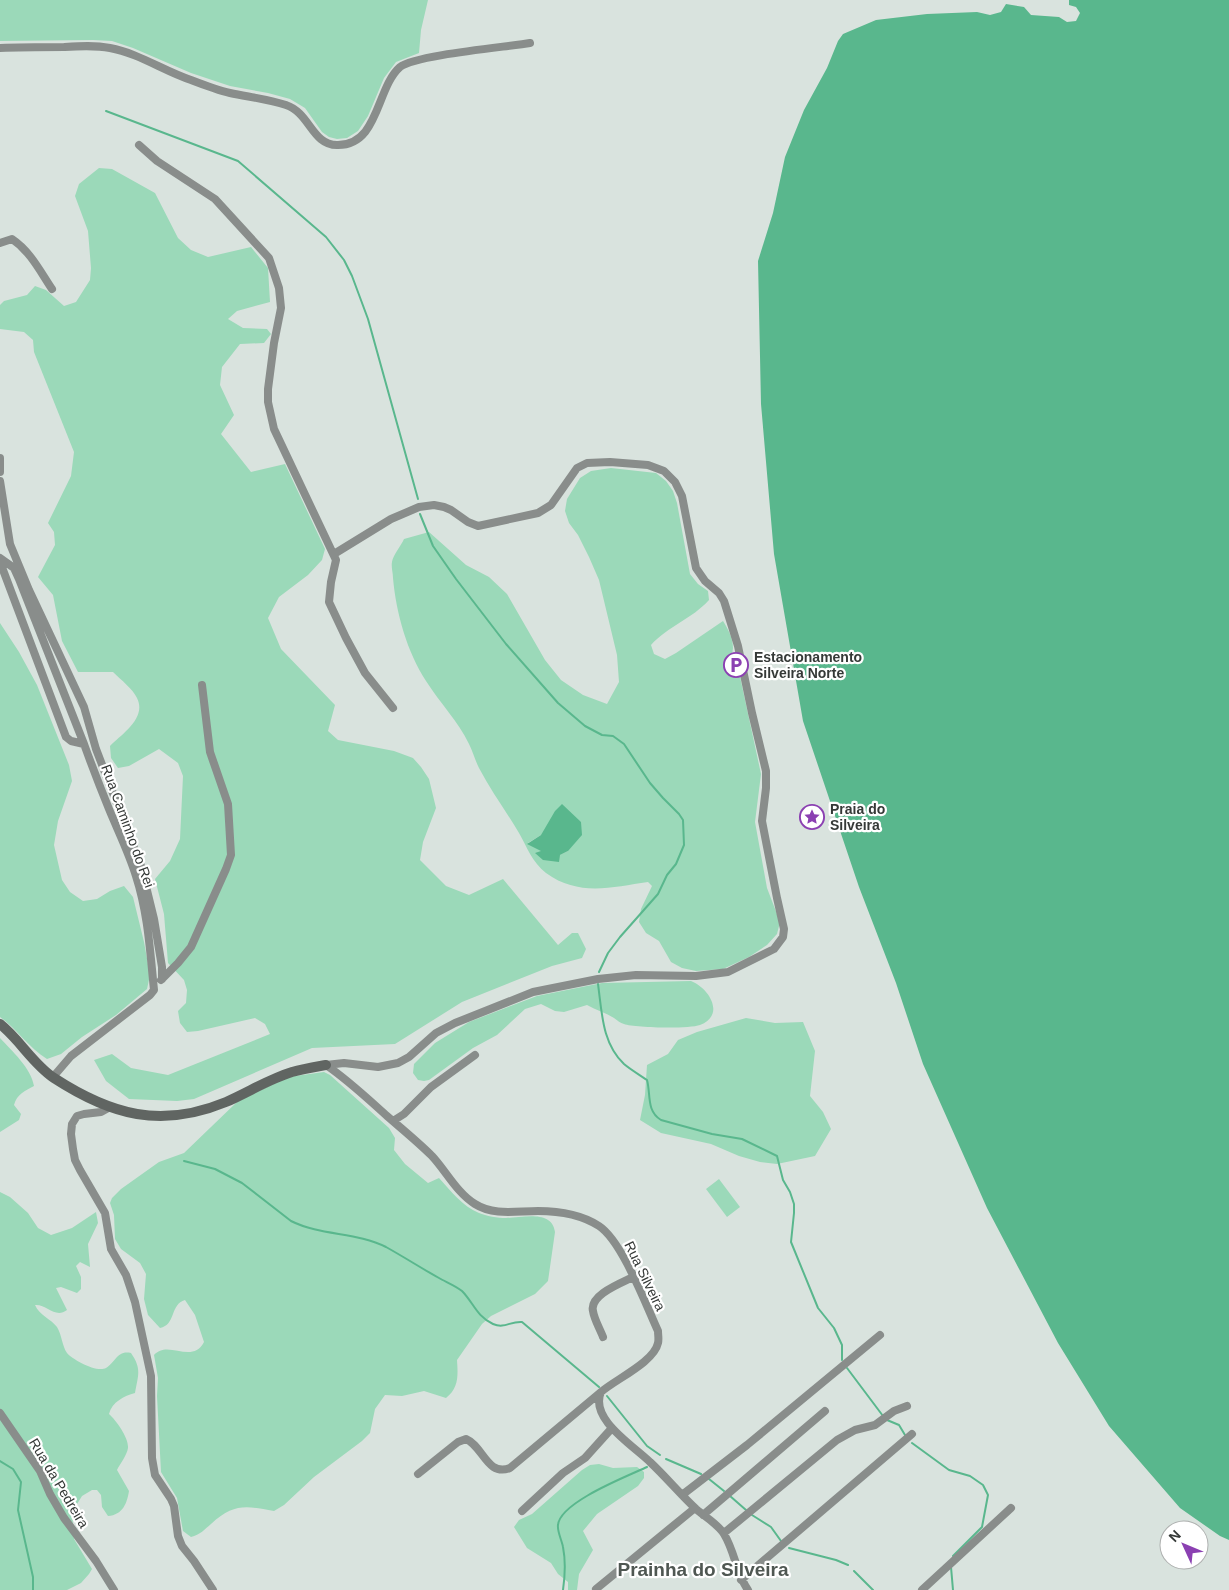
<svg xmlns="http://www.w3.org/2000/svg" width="1229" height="1590" viewBox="0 0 1229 1590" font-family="Helvetica,sans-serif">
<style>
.green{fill:#9bd9b9;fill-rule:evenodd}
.water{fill:#59b78d}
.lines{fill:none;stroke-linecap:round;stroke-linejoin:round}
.stream{stroke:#59b78d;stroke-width:2}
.street{stroke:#898d8b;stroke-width:8}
.secondary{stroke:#606562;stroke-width:10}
.labels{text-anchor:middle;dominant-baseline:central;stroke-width:4.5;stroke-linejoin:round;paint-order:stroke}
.poi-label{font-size:14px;font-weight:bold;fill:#353937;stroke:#fff;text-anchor:start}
.street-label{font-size:14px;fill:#353937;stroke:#fff}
.district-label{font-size:19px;font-weight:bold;fill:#4f5752;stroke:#fff}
</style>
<rect width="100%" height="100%" fill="#d9e3de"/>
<path class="green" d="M0 0H428L421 30 419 53 396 62 384 78 368 116 358 131 347 138 337 139 329 137 322 132 305 108 290 99 268 93 230 86 191 73 133 48 112 41 93 40 0 41Z
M99 168 112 169 155 193 178 238 191 250 208 257 251 247 268 268 270 302 237 311 228 319 243 328 267 329 271 334 264 343 240 344 222 367 220 385 234 415 221 434 251 472 285 464 325 549 322 560 308 575 279 597 268 618 281 649 335 705 328 731 338 740 394 751 413 758 421 767 429 779 436 808 423 842 420 860 446 886 469 895 503 879 558 945 572 933H578L586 949 582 958 552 966 462 1002 395 1044 312 1048 194 1099 177 1101 129 1099 106 1081 94 1060 112 1054 131 1068 168 1075 270 1034 265 1024 255 1018 198 1031 187 1032 180 1023 178 1011 186 1003 187 990 184 980 168 963 164 914 155 879 170 861 180 839 183 776 178 763 159 749 129 766 118 768 111 758 110 746C122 734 147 718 137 698 133 689 121 680 113 672H78L62 641 53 595 38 577 55 545 54 532 48 523 71 476 74 452 34 352 33 340 24 332 0 329V305L4 301 27 295 35 286 46 290 64 306 76 302 90 280 91 268 88 231 75 196 79 184Z
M611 468 656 473 666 481 673 491 677 503 690 574 698 584 708 591 709 600C692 619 668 626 651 645L654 654 665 659 676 653 723 621C728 629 733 638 733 648 732 658 727 667 739 672L761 774 755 822 767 888 780 922 777 934 767 945 749 957 723 969 696 971 682 968 671 962 659 941 646 933 639 922 641 909 652 886 648 882C612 887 579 897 546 873 532 862 527 847 519 833 506 811 491 791 479 768 475 760 473 752 469 744 458 721 440 703 426 681 407 652 396 613 393 578 393 573 391 567 392 562 393 555 401 546 404 539L429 532 466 565 489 577 507 594 545 660 561 680 583 695 607 704 619 682 617 655 599 580 589 557 578 535 569 523 565 511 567 499 580 478 591 471ZM541 835 568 851 560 855 528 843Z
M0 623 19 652 37 685 69 765 72 781 58 821 54 845 62 880 70 892 83 901 97 899 110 891 124 886 133 897 144 942 150 975 147 989 116 1015 82 1037 61 1054 47 1059C29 1048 17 1029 0 1017Z
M691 981C709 988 726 1015 700 1025 689 1029 635 1028 624 1024 620 1023 618 1021 614 1018 606 1013 596 1010 587 1005L564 1012 555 1011 541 1004 525 1009 497 1035 473 1048 429 1080 424 1081 418 1080 413 1073 414 1064 435 1043 469 1022 537 996 602 983Z
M746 1018 775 1023 803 1022 815 1051 810 1096 823 1112 831 1129 815 1156 777 1164 760 1162 739 1156 711 1144 661 1133 640 1120 645 1095 647 1065 668 1054 678 1040 697 1032Z
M0 1038C12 1051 31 1068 34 1086 25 1091 17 1094 14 1105L21 1114 19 1120 0 1132Z
M324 1072 330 1075 389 1128 395 1138 394 1150 405 1164 428 1183 439 1178C451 1191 462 1206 479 1213 486 1216 498 1218 506 1218 521 1218 552 1209 555 1232L548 1281 535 1294 491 1316 482 1324 457 1360C458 1375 459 1388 446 1398L424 1391 402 1396 385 1395 375 1409 370 1433 362 1441 314 1477 284 1505 274 1511C246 1506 234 1503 211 1524 205 1529 200 1535 191 1537L183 1531 177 1498 161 1472 157 1396 158 1378 154 1355C168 1339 192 1365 204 1342L195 1315 185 1300C170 1304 176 1325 160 1328L148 1315 144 1299 146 1274 140 1263 121 1249 115 1239 114 1215 110 1203 112 1198 121 1189 159 1162 184 1153 238 1101 288 1077Z
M719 1179 740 1207 727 1217 706 1189Z
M0 1192 10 1197 28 1213 38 1228 51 1235 72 1228 96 1212 98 1223 88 1244 90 1267 80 1262 76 1266 81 1277V1289L77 1293 61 1287 56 1288 67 1310C55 1319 47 1304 35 1305 39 1315 51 1319 57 1327 62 1335 62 1346 67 1353 73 1360 97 1373 106 1368 116 1362 117 1350 131 1353 142 1369 138 1375 135 1393 124 1396 112 1402 109 1414 116 1420 129 1438 128 1448 127 1455 120 1464 117 1470L129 1491C127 1503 123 1515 108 1516L102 1507 101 1495 97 1490H92L82 1496 72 1512 74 1539 92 1569 89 1574 81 1583 67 1590H0Z
M599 1464 613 1468 637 1467 644 1472V1478L638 1486 597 1514 583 1531 593 1550 579 1574 577 1590H568V1582L558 1574 551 1563 527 1548 514 1527 519 1520 532 1514 582 1470 590 1465Z"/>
<path class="water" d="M1069 0H1229V1540L1220 1536 1180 1508 1109 1426 1058 1343 987 1208 923 1064 896 983 859 887 803 721 774 554 761 404 758 261 773 213 785 157 804 110 827 68 838 41 843 34 876 20 927 14 977 12 990 15 1001 12 1006 4 1024 7 1031 15 1059 17 1067 22 1076 21 1080 13 1076 7 1069 5Z
M562 804 581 822 582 835 568 851 560 855 559 862 543 860 535 853 541 851 527 844 541 835 555 811Z"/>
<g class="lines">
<path class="stream" d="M106 111 238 161 326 237 344 260 352 276 368 319 418 499
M420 514 433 546 456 579 506 644 558 703 585 726 602 735 613 736 624 744 650 783 663 798 679 814 683 820 684 845 676 864 667 875 658 894 620 937 608 953 599 972
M598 984C602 1013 602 1043 624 1064 631 1070 640 1075 647 1080 651 1094 646 1111 661 1120L712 1134 742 1139 777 1156 783 1180 790 1192 794 1204V1213L791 1242 818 1308 834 1328 842 1345V1360
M184 1161 215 1169 242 1183 291 1221C321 1236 357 1232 386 1247 404 1257 421 1268 439 1278 446 1282 456 1286 462 1291 473 1302 477 1317 493 1324 505 1329 510 1321 522 1322L599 1387
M847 1368 883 1416
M607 1396 647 1446 660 1455
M887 1420 899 1425 905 1435
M912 1443 949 1470 970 1476 983 1485 988 1495 982 1527 953 1556
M666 1459 701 1474
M0 1461 13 1469 21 1482 18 1510 33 1577V1590
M709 1479 724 1491
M730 1496 746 1510
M752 1515 771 1527 781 1541
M789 1548 836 1560 848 1565
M951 1567 953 1590
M854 1571 873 1590
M563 1590C565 1576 566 1562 563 1547 562 1541 557 1531 558 1525 560 1502 628 1476 647 1467"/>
<path class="street" d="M0 48C21 47 43 47 64 47 80 46 95 45 110 48 138 53 164 71 191 80 204 85 217 90 230 93 249 97 268 99 286 105 310 113 312 145 337 145 379 146 376 88 400 67 415 55 506 47 530 43
M139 145 157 161 215 199 269 258 279 288 281 308 274 343 268 389V402L274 429 336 560 331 582 329 602 346 638 365 673 393 708
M0 243 12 239C30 251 40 271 52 289
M0 458V472
M0 481 10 544 29 590 84 707 96 749 141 866 154 919 162 967V979
M0 558 14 568 19 579 84 744
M0 562 66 737 71 741 84 744C92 766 100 787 109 809 118 831 129 853 136 876 148 913 150 951 154 990L150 995 71 1056 53 1077
M161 980 178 963 191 947 226 869 231 855 228 804 210 752 202 685
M326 1065 344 1063 378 1067 398 1063 409 1057 436 1033 455 1023 533 992 598 979 636 975 696 976 728 972 774 949 783 937 784 929 777 898 762 821 766 788V771L752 713 738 646 724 601 719 593 705 581 696 568 682 496 675 482 664 471 648 465 610 462 587 463 577 468 551 505 538 513 478 526 468 522 451 510 444 507 434 505 419 507 391 519 334 554
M326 1065C348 1080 367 1098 387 1116 402 1129 418 1142 432 1156 446 1171 457 1193 475 1204 494 1216 516 1211 538 1211 558 1211 582 1215 599 1226 622 1241 646 1305 658 1331 658 1335 659 1339 658 1343 654 1362 616 1379 601 1392 589 1419 634 1446 650 1462 666 1477 680 1494 696 1509 705 1517 718 1524 724 1534 735 1552 736 1573 748 1590
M110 1107 101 1112 84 1114 77 1116 72 1124 71 1134 73 1149 75 1160 80 1170 105 1213 111 1249 126 1275 135 1302 151 1376 152 1458 155 1475 171 1499 174 1506 178 1536 182 1546 194 1561 213 1590
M393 1121 404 1114 431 1087 475 1055
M603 1337C600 1329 594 1319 593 1311 589 1295 621 1283 633 1277
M0 1413 40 1471 50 1494 64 1518 96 1561 114 1590
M418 1474 458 1442 466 1439C483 1446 487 1477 510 1468L601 1392
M682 1495 747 1445 880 1335
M522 1511 563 1473 585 1458 612 1428
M703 1515 825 1411
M724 1533 837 1440 855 1430 875 1425 894 1411 907 1406
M741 1580 912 1434
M596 1589 695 1508
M922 1590 1011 1508"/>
<path class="secondary" d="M0 1024C20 1040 33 1064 54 1078 111 1115 161 1129 226 1102 249 1092 269 1079 292 1072 303 1069 315 1067 326 1065"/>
</g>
<defs>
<symbol id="parking-ring" viewBox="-11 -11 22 22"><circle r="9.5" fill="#fff" stroke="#8b40b2" stroke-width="1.5"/><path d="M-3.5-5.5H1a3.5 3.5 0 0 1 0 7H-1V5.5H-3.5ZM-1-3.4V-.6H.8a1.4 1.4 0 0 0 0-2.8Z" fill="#8b40b2"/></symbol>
<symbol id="sight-ring" viewBox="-11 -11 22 22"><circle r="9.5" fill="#fff" stroke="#8b40b2" stroke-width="1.5"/><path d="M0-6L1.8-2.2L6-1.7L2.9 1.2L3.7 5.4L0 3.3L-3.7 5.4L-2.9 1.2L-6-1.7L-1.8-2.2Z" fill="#8b40b2"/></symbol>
</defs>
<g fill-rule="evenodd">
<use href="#parking-ring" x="722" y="651" width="28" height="28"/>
<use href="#sight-ring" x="798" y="803" width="28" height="28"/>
</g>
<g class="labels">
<g class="poi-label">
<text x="754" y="657">Estacionamento<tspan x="754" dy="16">Silveira Norte</tspan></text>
<text x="830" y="809">Praia do<tspan x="830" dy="16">Silveira</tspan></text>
</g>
<g class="street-label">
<text transform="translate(128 826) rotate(70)">Rua Caminho do Rei</text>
<text transform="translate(645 1276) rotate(64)">Rua Silveira</text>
<text transform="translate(59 1483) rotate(59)">Rua da Pedreira</text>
</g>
<g class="district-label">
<text x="703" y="1569">Prainha do Silveira</text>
</g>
</g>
<g transform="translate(1184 1545) rotate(314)"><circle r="24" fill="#ffffff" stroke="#aeb0af"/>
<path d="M0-4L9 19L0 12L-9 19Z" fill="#8b40b2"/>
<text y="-8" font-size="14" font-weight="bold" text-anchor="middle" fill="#353937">N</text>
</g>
</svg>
